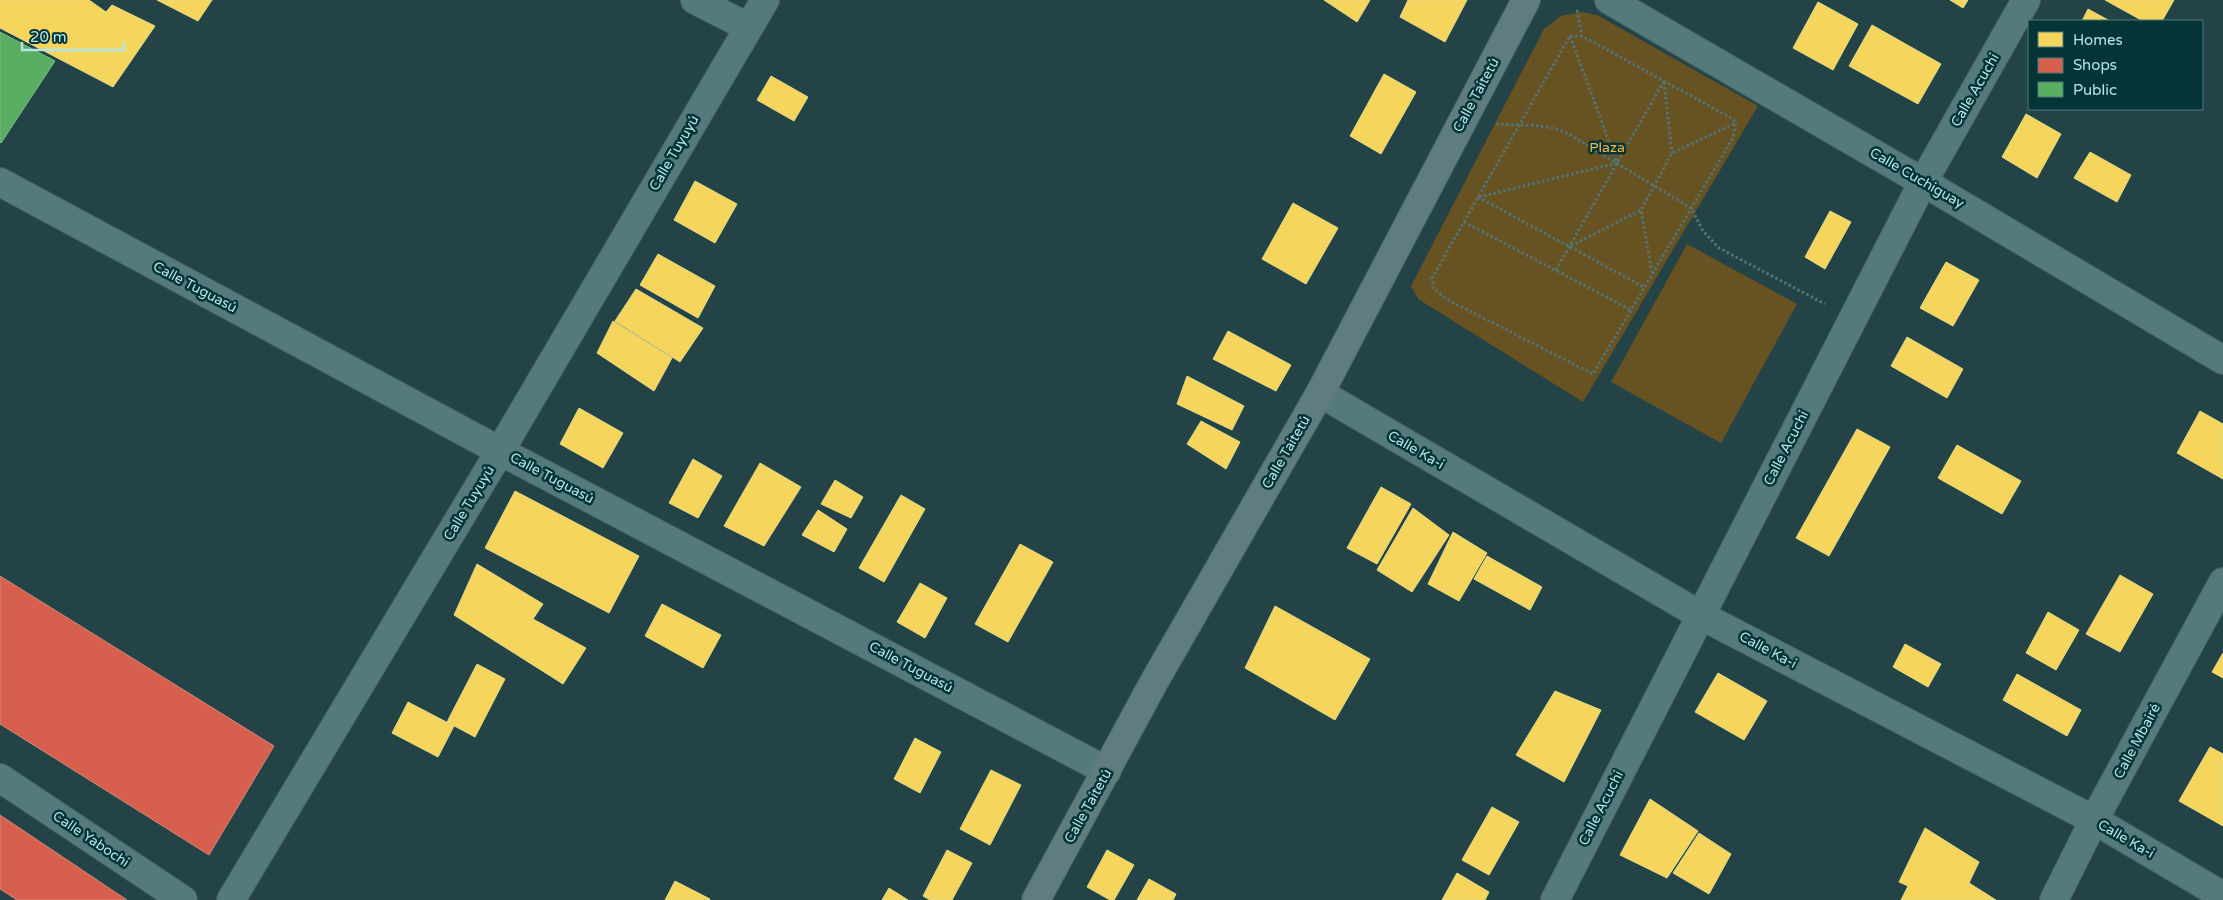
<svg xmlns="http://www.w3.org/2000/svg" width="2223" height="900" viewBox="0 0 2223 900" font-family="'Varela Round',sans-serif">
<style>
.green{fill:#675222}
.homes{fill:#f6d55c;stroke:#e2da85}
.shops{fill:#d6604d;stroke:#cc887b}
.public{fill:#5aae61;stroke:#75be89}
.lines{fill:none;stroke-linecap:round;stroke-linejoin:round}
.street-casing{stroke:#445f61;stroke-width:30}
.secondary-casing{stroke:#445f61;stroke-width:30}
.path{stroke:#547374;stroke-width:3;stroke-dasharray:2.5 2.5;stroke-linecap:butt}
.street{stroke:#557a7c;stroke-width:28}
.secondary{stroke:#5f7c7e;stroke-width:28}
.labels{text-anchor:middle;dominant-baseline:central;stroke-width:5;stroke-linejoin:round;paint-order:stroke}
.street-label{font-size:14px;fill:#b5e4e6;stroke:#043436}
.park-label{font-size:14px;fill:#f4b745;stroke:#043436}
</style>
<rect width="100%" height="100%" fill="#244346"/>
<path class="green" d="M1581 12 1597 15 1758 106 1583 402 1418 299 1411 286 1544 29 1561 16Z
M1687 244 1797 304 1721 443 1611 382Z"/>
<path class="homes" d="M0 0H89L106 12 112 5 155 26 113 87 0 28Z
M157 0H212L198 21Z
M1324 0H1370L1357 22Z
M1408 0H1467L1445 42 1400 17Z
M1950 0H1968L1963 8Z
M2105 0H2174L2162 21H2143Z
M1818 2 1858 24 1833 70 1793 48Z
M2088 9 2110 21H2082Z
M1872 25 1941 64 1918 104 1849 66Z
M1384 74 1416 92 1381 154 1350 136Z
M771 76 808 97 794 121 757 100Z
M2026 114 2061 134 2037 178 2002 157Z
M2090 152 2131 175 2117 202 2074 178Z
M695 181 737 204 715 243 674 220Z
M1293 203 1338 228 1306 284 1262 259Z
M1830 211 1851 222 1825 269 1805 257Z
M658 254 715 286 698 318 640 285Z
M1946 262 1979 280 1953 326 1920 308Z
M636 289 703 328 680 362 615 321Z
M613 321 672 358 654 391 597 353Z
M1228 331 1291 365 1276 391 1213 359Z
M1907 337 1963 369 1947 398 1891 366Z
M1187 376 1244 406 1232 430 1177 404Z
M579 408 623 433 603 468 560 444Z
M2200 411 2223 424V479L2177 453Z
M1201 421 1240 442 1226 469 1187 444Z
M1857 429 1890 447 1829 556 1796 538Z
M1957 445 2021 481 2002 514 1938 478Z
M693 459 722 476 698 518 669 503Z
M760 463 801 487 764 546 724 526Z
M835 480 863 497 851 518 821 504Z
M1381 487 1411 504 1377 564 1347 548Z
M515 491 639 556 609 613 485 548Z
M901 495 925 509 884 582 859 568Z
M1413 508 1449 535 1412 592 1377 570Z
M818 510 847 529 834 552 802 535Z
M1453 532 1487 553 1459 601 1428 584Z
M1020 544 1053 562 1008 642 975 624Z
M1487 556 1542 587 1530 610 1474 579Z
M477 564 543 604 533 619 586 648 563 684 454 615Z
M2120 575 2153 594 2120 652 2086 634Z
M920 583 947 598 925 638 897 622Z
M662 604 721 635 703 668 645 636Z
M1275 606 1370 659 1335 720 1245 668Z
M2048 612 2079 630 2056 670 2026 653Z
M1905 644 1941 664 1928 687 1893 667Z
M2223 653V678L2212 672Z
M477 664 505 679 475 737 447 722Z
M1718 673 1767 701 1744 740 1695 712Z
M2017 674 2081 710 2067 736 2003 700Z
M1555 691 1601 710 1564 782 1516 755Z
M408 702 454 726 438 757 392 733Z
M915 738 941 752 920 793 894 779Z
M2210 747 2223 754V826L2179 801Z
M991 770 1021 785 990 845 960 829Z
M1650 799 1698 831 1667 878 1620 855Z
M1492 807 1519 822 1489 875 1462 860Z
M1925 828 1979 862 1969 883 1996 900H1901L1908 886 1899 882Z
M1699 833 1731 854 1709 894 1673 873Z
M947 850 972 863 952 900H930L923 896Z
M1107 850 1134 865 1114 900H1110L1087 887Z
M1457 873 1489 892 1485 900H1442Z
M1149 879 1176 894 1173 900H1137Z
M675 881 710 899 709 900H665Z
M889 888 908 900H882Z"/>
<path class="shops" d="M0 576 274 746 209 855 0 724Z
M0 815 127 900H17L0 889Z"/>
<path class="public" d="M0 32 55 61 1 143 0 142Z"/>
<g class="lines">
<defs>
<path id="street" d="M695 0 748 27
M1609 0 1923 182 2223 360
M0 182 500 451 1107 771
M1320 393 1700 615 2094 820 2223 896
M0 778 183 900
M231 900 500 451 765 0
M1555 900 1923 182 2026 0
M2054 900 2094 820 2223 582"/>
<path id="secondary" d="M1036 900 1154 682 1320 393 1526 0"/>
</defs>
<use href="#street" class="street-casing"/>
<use href="#secondary" class="secondary-casing"/>
<path class="path" d="M1577 10 1582 36
M1570 36H1582L1733 119 1736 123 1733 138 1593 374 1448 300 1434 289 1432 278Z
M1664 82 1672 153
M1496 124C1521 126 1542 123 1565 132L1691 208 1703 231 1719 248 1825 304
M1478 197 1644 287
M1479 197 1617 163 1570 36
M1464 222 1631 310
M1571 246 1641 210
M1556 270 1664 81
M1652 273 1641 210 1672 153 1736 123"/>
<use href="#street" class="street"/>
<use href="#secondary" class="secondary"/>
</g>
<g class="labels">
<g class="street-label">
<text transform="translate(1975 90) rotate(-60)">Calle Acuchi</text>
<text transform="translate(1476 95) rotate(-62)">Calle Taitetú</text>
<text transform="translate(674 153) rotate(-60)">Calle Tuyuyú</text>
<text transform="translate(1917 178) rotate(30)">Calle Cuchiguay</text>
<text transform="translate(195 287) rotate(28)">Calle Tuguasú</text>
<text transform="translate(1786 448) rotate(-63)">Calle Acuchi</text>
<text transform="translate(1416 450) rotate(30)">Calle Ka-i</text>
<text transform="translate(1286 452) rotate(-60)">Calle Taitetú</text>
<text transform="translate(552 478) rotate(28)">Calle Tuguasú</text>
<text transform="translate(469 503) rotate(-59)">Calle Tuyuyú</text>
<text transform="translate(1768 650) rotate(28)">Calle Ka-i</text>
<text transform="translate(911 667) rotate(28)">Calle Tuguasú</text>
<text transform="translate(2137 741) rotate(-62)">Calle Mbairé</text>
<text transform="translate(1088 806) rotate(-61)">Calle Taitetú</text>
<text transform="translate(1601 808) rotate(-63)">Calle Acuchi</text>
<text transform="translate(91 839) rotate(34)">Calle Yabochi</text>
<text transform="translate(2126 839) rotate(30)">Calle Ka-i</text>
</g>
<g class="park-label">
<text x="1607" y="147">Plaza</text>
</g>
</g>
<rect x="2028" y="20" width="175" height="90" fill="#043436" stroke="#4b7a7c"/>
<rect x="2038" y="32" width="25" height="15" fill="#f6d55c" stroke="#4b7a7c"/>
<text x="2073" y="45" font-size="15" fill="#b5e4e6">Homes</text>
<rect x="2038" y="58" width="25" height="15" fill="#d6604d" stroke="#4b7a7c"/>
<text x="2073" y="70" font-size="15" fill="#b5e4e6">Shops</text>
<rect x="2038" y="82" width="25" height="15" fill="#5aae61" stroke="#4b7a7c"/>
<text x="2073" y="95" font-size="15" fill="#b5e4e6">Public</text>
<path d="M22 42v8h102v-8" fill="none" stroke="#b5e4e6" stroke-width="2.5"/>
<text x="30" y="42" font-size="15" fill="#b5e4e6" stroke="#043436" stroke-width="4" paint-order="stroke">20 m</text>
</svg>
